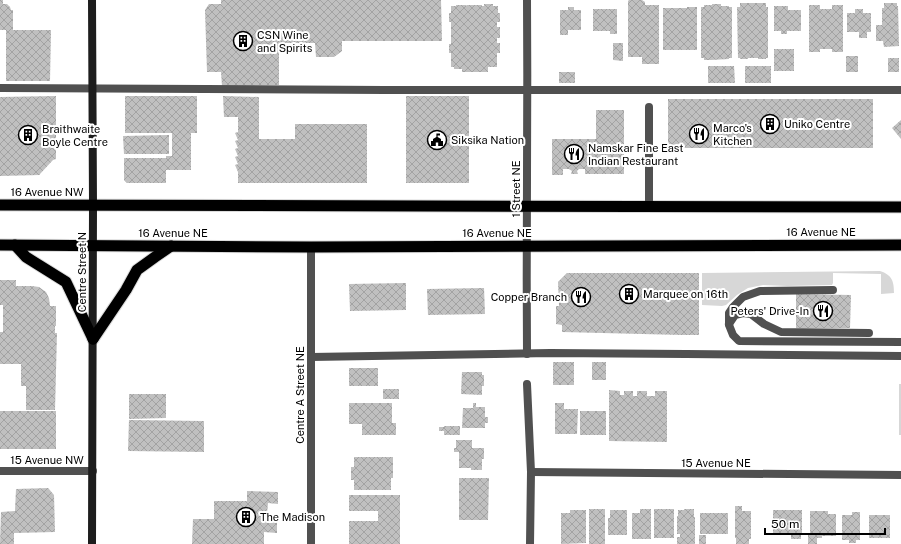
<svg xmlns="http://www.w3.org/2000/svg" width="901" height="544" font-family="'Public Sans',sans-serif">
	<style>
		.green { fill: #d7d7d7 }
		.building { fill: url(#building-cross-hatch) }
		.lines { fill: none; stroke-linecap: round; stroke-linejoin: round }
		.trunk-casing { stroke: #dbdbdb; stroke-width: 13 }
		.service { stroke: #505050; stroke-width: 8 }
		.minor { stroke: #505050; stroke-width: 8 }
		.secondary { stroke: #1d1d1d; stroke-width: 8 }
		.trunk { stroke: #000; stroke-width: 11 }
		.labels { text-anchor: middle; stroke-width: 4; stroke-linejoin: round; paint-order: stroke }
		.poi-label { font-size: 11px; fill: #000; stroke: #fff; text-anchor: start }
		.street-label { font-size: 11px; fill: #000; stroke: #fff }
	</style>
	<defs>
		<pattern id="building-cross-hatch" width="8" height="8" patternUnits="userSpaceOnUse"><rect width="8" height="8" fill="#c0c0c0"/><path d="M0 0l8 8M0 8l8-8" fill="none" stroke="#a3a3a3"/></pattern>
	</defs>
	<rect width="100%" height="100%" fill="#fff"/>
	<!-- green -->
	<g class="green">
		<path d="M880,271C892,275 894,281 894,293L881,294V274L833,273V283L832,285L787,286L763,285L748,288L737,295L726,305L722,306L702,305V273Z"/>
		<rect x="899" y="384" width="2" height="51"/>
	</g>
	<!-- building -->
	<g class="building">
		<polygon points="0,0 3,0 3,4 7,4 10,7 11,10 13,10 13,30 51,30 50,81 6,81 6,30 0,30"/>
		<polygon points="221,0 441,0 442,41 342,41 342,51 334,57 316,57 315,43 279,43 279,85 222,86 221,72 207,72 205,10 209,4 221,4"/>
		<polygon points="629,0 642,0 645,2 645,5 659,5 659,64 642,64 642,57 628,57 628,1"/>
		<polygon points="740,3 766,3 766,7 768,7 768,58 766,58 766,59 758,59 758,58 748,58 748,59 740,59 740,58 738,58 737,7 740,7"/>
		<polygon points="884,3 897,3 897,6 898,6 899,46 884,47 883,41 876,41 876,25 882,25 882,8 884,8"/>
		<polygon points="484,4 493,4 493,6 498,6 498,13 500,13 500,22 497,22 497,27 500,27 500,38 497,38 497,43 500,43 500,53 497,53 497,67 488,67 488,72 462,72 462,69 454,69 454,67 451,67 451,53 449,53 449,44 451,44 451,22 449,22 449,13 451,13 451,6 456,6 456,5 466,5 466,6 467,5 482,5 482,6 484,6"/>
		<polygon points="712,4 721,4 721,6 729,6 729,7 732,7 732,58 729,58 729,59 711,60 704,60 704,58 701,58 701,7 704,7 704,5 712,5"/>
		<polygon points="809,5 820,5 820,9 832,9 832,5 843,5 843,52 832,52 832,49 820,49 820,52 809,52"/>
		<polygon points="774,6 788,6 788,10 801,10 801,31 787,31 787,34 781,34 781,31 774,31"/>
		<polygon points="568,7 574,7 574,10 581,10 581,30 568,30 568,35 560,35 560,10 568,10"/>
		<polygon points="687,7 697,7 697,50 663,50 663,8 687,8"/>
		<polygon points="593,9 617,9 617,34 610,34 610,31 593,31"/>
		<polygon points="855,9 863,9 863,13 871,13 871,32 867,32 867,38 859,38 859,32 847,32 847,13 855,13"/>
		<polygon points="613,43 623,43 623,61 613,60"/>
		<rect x="774" y="49" width="20" height="22"/>
		<rect x="846" y="56" width="12" height="16"/>
		<rect x="888" y="58" width="11" height="14"/>
		<polygon points="708,66 734,66 735,83 708,83"/>
		<rect x="745" y="66" width="26" height="17"/>
		<rect x="559" y="72" width="16" height="11"/>
		<polygon points="56,96 56,159 53,160 40,174 40,175 0,176 0,97"/>
		<polygon points="125,96 197,96 197,133 191,133 191,170 166,170 166,183 127,183 124,180 124,158 166,158 166,156 172,156 172,133 125,133"/>
		<polygon points="223,96 259,97 259,139 295,139 295,124 367,124 367,183 238,183 238,172 235,165 238,164 235,157 238,156 235,149 238,148 235,141 238,140 235,133 238,132 238,117 224,117"/>
		<rect x="406" y="96" width="63" height="87"/>
		<rect x="668" y="99" width="205" height="49"/>
		<polygon points="596,110 624,110 624,174 585,174 585,169 579,169 577,171 578,174 571,174 572,171 569,169 563,169 563,175 552,175 552,139 596,139"/>
		<polygon points="901,120 901,139 892,128"/>
		<polygon points="169,135 169,154 124,154 123,136"/>
		<polygon points="567,273 699,273 699,335 682,335 562,332 562,325 556,324 556,306 559,306 558,282"/>
		<polygon points="0,280 16,280 16,286 32,286 39,287 46,292 49,298 50,306 56,306 56,326 55,326 55,333 57,333 55,410 26,410 26,386 21,386 21,364 0,364 0,332 3,332 3,305 0,305"/>
		<polygon points="406,283 406,310 350,311 349,284"/>
		<polygon points="484,288 485,314 428,315 427,289"/>
		<polygon points="796,294 851,295 850,328 796,328"/>
		<rect x="553" y="362" width="21" height="23"/>
		<rect x="592" y="362" width="14" height="18"/>
		<rect x="349" y="368" width="29" height="18"/>
		<polygon points="462,372 482,372 482,375 484,375 484,386 482,386 482,395 461,394"/>
		<rect x="383" y="389" width="16" height="10"/>
		<polygon points="609,390 620,391 620,395 624,395 624,391 633,391 633,396 637,396 637,391 647,391 647,396 655,396 655,391 667,391 667,442 609,441"/>
		<polygon points="129,394 166,394 166,418 129,419"/>
		<polygon points="349,403 392,403 392,423 396,423 396,435 362,435 362,424 349,424"/>
		<polygon points="473,403 476,403 476,407 485,407 485,417 488,417 488,423 485,423 485,428 462,428 463,408 473,408"/>
		<polygon points="555,403 564,403 564,409 578,409 577,434 555,434"/>
		<rect x="0" y="411" width="56" height="38"/>
		<rect x="580" y="411" width="26" height="24"/>
		<polygon points="129,420 204,421 204,452 128,451"/>
		<polygon points="444,426 460,426 460,435 444,435 444,431 439,431 439,427 444,427"/>
		<polygon points="456,440 472,440 472,448 484,448 484,459 482,459 482,470 471,470 471,468 459,468 459,452 454,452 454,448 456,448"/>
		<polygon points="354,457 393,457 393,478 391,478 391,490 354,490 354,480 351,480 351,467 354,467"/>
		<polygon points="459,478 489,478 488,520 459,520"/>
		<polygon points="48,488 54,495 55,532 14,533 14,544 0,544 1,512 15,511 16,489"/>
		<polygon points="247,491 278,492 278,504 268,503 267,514 277,515 277,533 264,532 264,544 192,544 193,519 214,519 214,501 247,501"/>
		<polygon points="349,495 400,495 400,544 349,544 349,521 378,521 378,511 349,511"/>
		<polygon points="735,506 742,506 742,511 751,511 751,539 749,539 749,544 736,544 736,538 735,538"/>
		<rect x="589" y="509" width="16" height="35"/>
		<polygon points="640,509 651,509 651,539 632,539 632,513 640,513"/>
		<rect x="654" y="509" width="20" height="29"/>
		<polygon points="684,509 694,509 694,517 695,517 695,544 677,544 677,537 680,537 680,534 677,534 677,516 678,516 678,510 684,510"/>
		<polygon points="570,510 586,510 586,543 561,544 561,513 570,513"/>
		<polygon points="610,510 627,510 627,535 608,535 608,518 610,518"/>
		<polygon points="773,510 802,510 802,534 801,534 801,539 791,539 791,535 773,535"/>
		<polygon points="810,511 828,511 828,514 836,514 836,536 822,536 822,538 817,538 817,544 808,544 808,534 810,534"/>
		<polygon points="852,512 860,512 860,540 856,540 856,543 849,543 849,540 842,540 842,515 852,515"/>
		<rect x="700" y="513" width="28" height="21"/>
		<rect x="869" y="515" width="21" height="23"/>
		<rect x="699" y="535" width="7" height="9"/>
	</g>
	<g class="lines">
		<!-- trunk casing -->
		<g class="trunk-casing">
			<g id="trunk">
				<polyline points="0,205 901,207"/>
				<polyline points="0,245 311,247 901,245"/>
				<polyline points="15,245 26,257 66,282 93,339"/>
				<polyline points="93,339 126,290 137,270 155,257 171,246"/>
			</g>
		</g>
		<!-- service -->
		<g class="service">
			<polyline points="0,88 385,90 901,90"/>
			<polyline points="649,107 649,206"/>
			<polyline points="833,290 760,291 743,297 733,307 729,313 729,325 733,335 739,341 901,342"/>
			<polyline points="729,324 735,315 743,313 751,314 764,324 781,332 869,333"/>
			<polyline points="311,357 550,353 686,354 901,356"/>
		</g>
		<!-- minor -->
		<g class="minor">
			<path d="M527,0C528,118 526,236 527,354"/>
			<polyline points="527,384 531,472 530,544"/>
			<polyline points="0,471 93,471"/>
			<polyline points="531,472 901,475"/>
			<polyline points="311,544 311,247"/>
		</g>
		<!-- secondary -->
		<polyline class="secondary" points="92,544 93,205 92,0"/>
		<!-- trunk -->
		<use href="#trunk" class="trunk"/>
	</g>
	<!-- icons -->
	<defs>
		<g id="building-ring" transform="scale(1)"><circle r="9.5" fill="#fff" stroke="#000" stroke-width="1.5"/><path d="M-4-6H4V6H1V3H-1V6H-4ZM-2.5-4.3h1.7v1.8h-1.7ZM.8-4.3h1.7v1.8H.8ZM-2.5-1h1.7V.8h-1.7ZM.8-1h1.7V.8H.8Z" fill="#000"/></g>
		<g id="restaurant-ring" transform="scale(1)"><circle r="9.5" fill="#fff" stroke="#000" stroke-width="1.5"/><path d="M-5-6h1v4h1v-4h1v4h1v-4h1v5L-1.5 .5V6h-2V.5L-5-1ZM5-6V6H3V1.5H1.5Q1.5-4 5-6Z" fill="#000"/></g>
		<g id="civic-ring" transform="scale(1)"><circle r="9.5" fill="#fff" stroke="#000" stroke-width="1.5"/><path d="M-.6-6.5H3V-4.5H.6V-3L4-1V1h2V6H-6V1h2V-1L-.6-3ZM-1.2 2.5V6h2.4V2.5Z" fill="#000"/></g>
	</defs>
	<g fill-rule="evenodd">
		<use href="#building-ring" x="243" y="41"/>
		<use href="#building-ring" x="770" y="124"/>
		<use href="#restaurant-ring" x="699" y="134"/>
		<use href="#building-ring" x="28" y="135"/>
		<use href="#civic-ring" x="437" y="140"/>
		<use href="#restaurant-ring" x="574" y="154"/>
		<use href="#building-ring" x="629" y="294"/>
		<use href="#restaurant-ring" x="581" y="297"/>
		<use href="#restaurant-ring" x="823" y="311"/>
		<use href="#building-ring" x="246" y="517"/>
	</g>
	<g class="labels">
		<!-- poi labels -->
		<g class="poi-label">
			<text x="257" y="39">CSN Wine<tspan x="257" dy="13">and Spirits</tspan></text>
			<text x="784" y="128">Uniko Centre</text>
			<text x="713" y="132">Marco's<tspan x="713" dy="13">Kitchen</tspan></text>
			<text x="42" y="133">Braithwaite<tspan x="42" dy="13">Boyle Centre</tspan></text>
			<text x="451" y="144">Siksika Nation</text>
			<text x="588" y="152">Namskar Fine East<tspan x="588" dy="13">Indian Restaurant</tspan></text>
			<text x="643" y="298">Marquee on 16th</text>
			<text x="567" y="301" text-anchor="end">Copper Branch</text>
			<text x="809" y="315" text-anchor="end">Peters' Drive-In</text>
			<text x="260" y="521">The Madison</text>
		</g>
		<!-- street labels -->
		<g class="street-label">
			<text transform="translate(516 189) rotate(-90)" y="4">1 Street NE</text>
			<text x="47" y="196">16 Avenue NW</text>
			<text x="821" y="236">16 Avenue NE</text>
			<text x="173" y="237">16 Avenue NE</text>
			<text x="497" y="237">16 Avenue NE</text>
			<text transform="translate(82 272) rotate(-90)" y="4">Centre Street N</text>
			<text transform="translate(300 395) rotate(-90)" y="4">Centre A Street NE</text>
			<text x="47" y="464">15 Avenue NW</text>
			<text x="716" y="467">15 Avenue NE</text>
		</g>
	</g>
	<!-- scale -->
	<path d="M765 528v6h120v-6" fill="none" stroke="#000000" stroke-width="2"/>
	<text x="771" y="528" font-size="12" fill="#000000" stroke="#ffffff" stroke-width="3" paint-order="stroke">50 m</text>
</svg>
